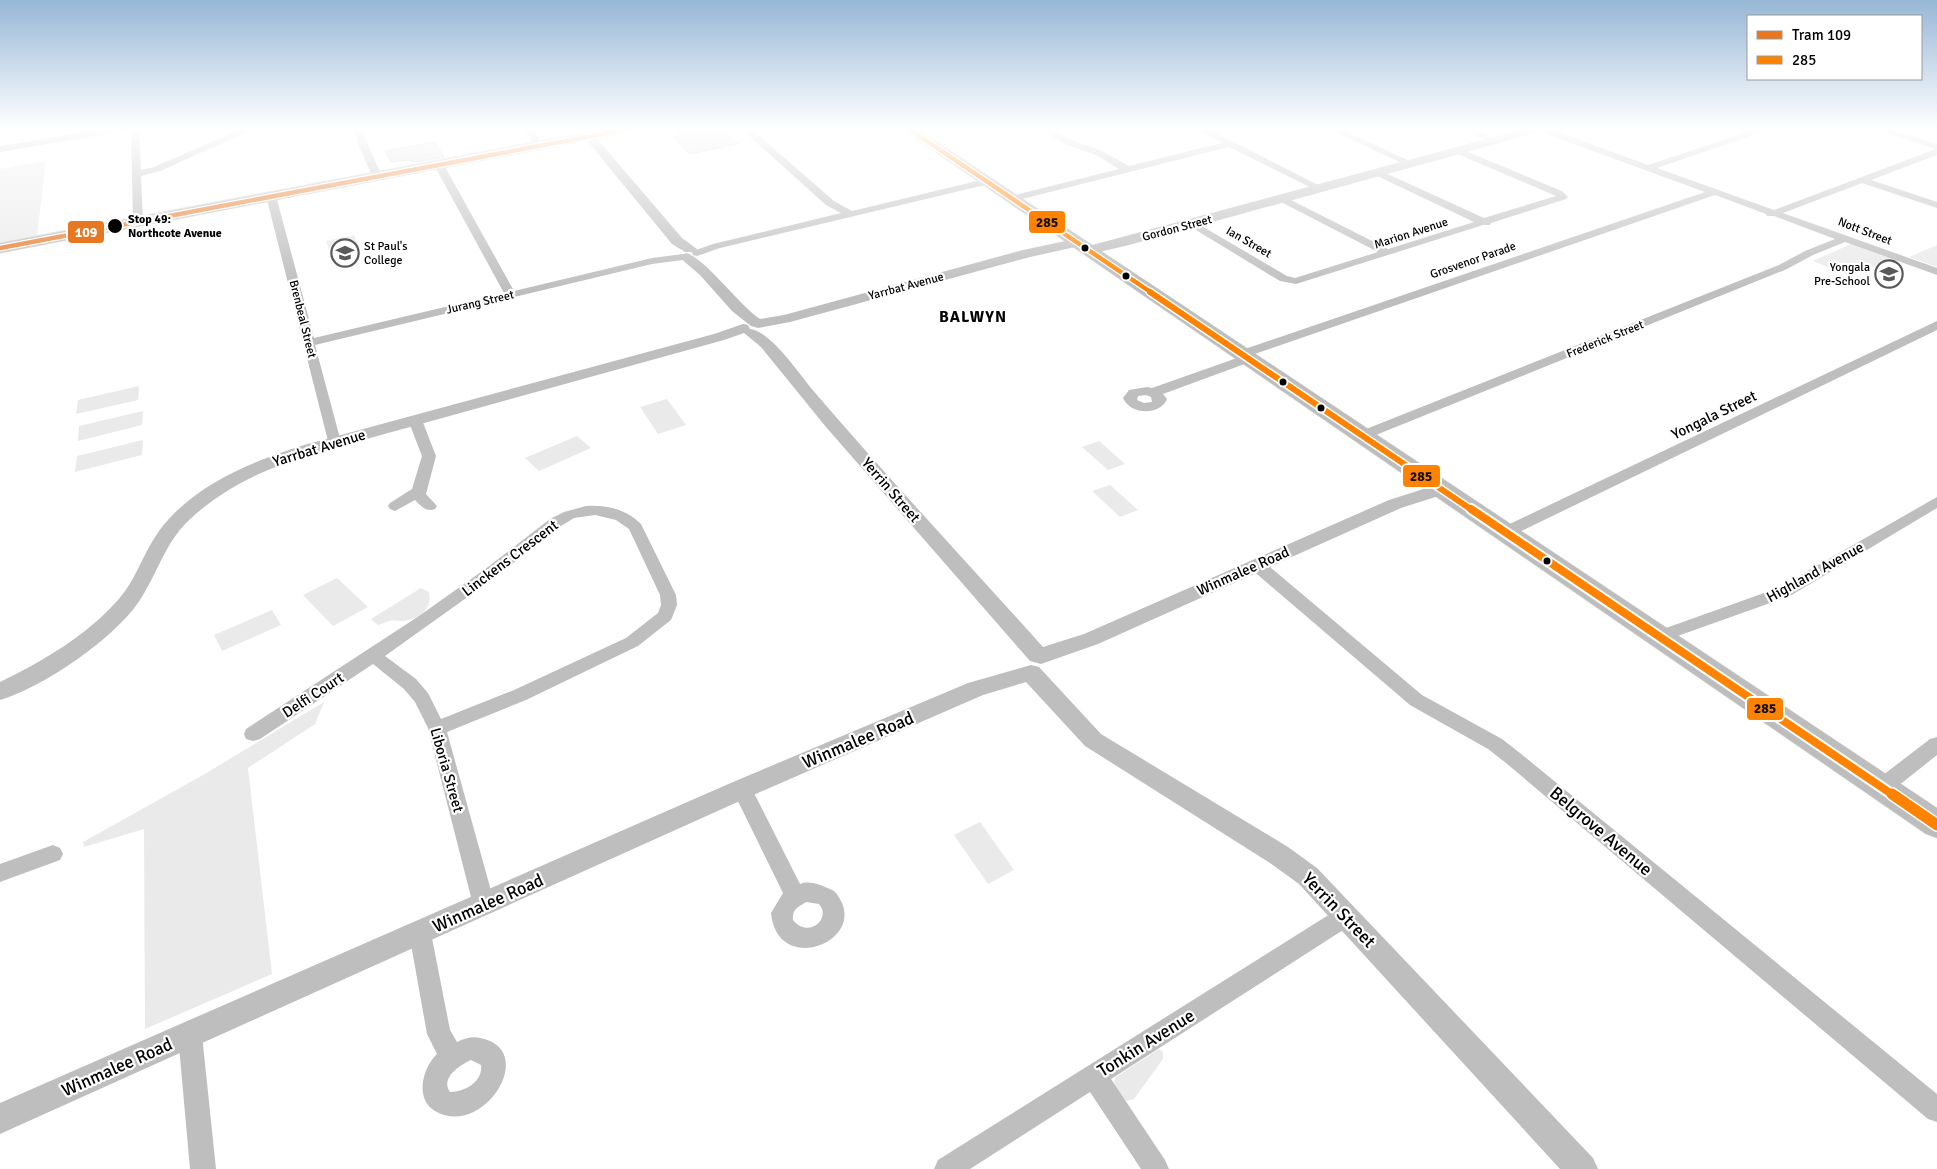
<svg xmlns="http://www.w3.org/2000/svg" width="1937" height="1169" font-family="Signika,sans-serif">
	<style>
		.green { fill: #eaeaea }
		.building { fill: #ddd; stroke: #c5c5c5 }
		.lines { fill: none; stroke-linecap: round; stroke-linejoin: round }
		.primary-casing { stroke: #dbdbdb; stroke-width: 1 }
		.minor { fill: #bebebe; fill-rule: evenodd }
		.tertiary { fill: #bebebe; fill-rule: evenodd }
		.primary { fill: #bdbdbd; fill-rule: evenodd }
		.bus-1-far3-casing { stroke: #fff; stroke-width: 7 }
		.bus-1-far2-casing { stroke: #fff; stroke-width: 9 }
		.bus-1-far1-casing { stroke: #fff; stroke-width: 12 }
		.bus-1-casing { stroke: #fff; stroke-width: 14 }
		.bus-1-far3 { stroke: #ff8200; stroke-width: 4.5 }
		.bus-1-far2 { stroke: #ff8200; stroke-width: 6 }
		.bus-1-far1 { stroke: #ff8200; stroke-width: 8 }
		.bus-1 { stroke: #ff8200; stroke-width: 11 }
		.tram-1-casing { stroke: #fff; stroke-width: 7 }
		.tram-1 { stroke: #e87722; stroke-width: 4.5 }
		.stop-dot { fill: #000; stroke: #fff; stroke-width: 2 }
		.labels { text-anchor: middle; stroke-width: 4.5; stroke-linejoin: round; paint-order: stroke }
		.far-stop-label { font-size: 12px; font-weight: bold; fill: #000; stroke: #fff; text-anchor: start }
		.far-street-label { font-size: 12px; fill: #000; stroke: #fff }
		.far-poi-label { font-size: 12px; fill: #000; stroke: #fff; text-anchor: start }
		.street-label { font-size: 15px; fill: #000; stroke: #fff }
		.far-district-label { font-size: 16px; font-weight: bold; letter-spacing: 1px; fill: #000; stroke: #fff }
		.near-street-label { font-size: 18px; fill: #000; stroke: #fff }
		.line-badge { stroke: #fff; stroke-width: 2 }
		.badge-label { font-size: 14px; text-anchor: middle; font-weight: bold; fill: #fff }
		.pale-badge-label { font-size: 14px; text-anchor: middle; font-weight: bold; fill: #111 }
	</style>
	<rect width="100%" height="100%" fill="#fff"/>
	<!-- green -->
	<g class="green">
		<polygon points="46,161 37,235 0,242 0,169"/>
		<polygon points="354,235 358,245 329,249 326,241"/>
		<polygon points="1851,244 1891,259 1851,276 1813,261"/>
		<polygon points="1937,245 1937,267 1909,257"/>
		<polygon points="139,386 138,400 76,414 78,400"/>
		<polygon points="667,399 686,425 658,434 640,407"/>
		<polygon points="143,411 142,425 78,441 79,426"/>
		<polygon points="577,436 591,448 539,471 525,458"/>
		<polygon points="143,440 142,455 75,472 77,456"/>
		<polygon points="1099,441 1125,464 1108,470 1082,447"/>
		<polygon points="1110,485 1138,510 1120,517 1092,491"/>
		<polygon points="337,578 368,607 333,626 303,595"/>
		<path d="M421,588L429,592C433,609 418,621 401,621C397,621 393,620 389,621C385,622 382,624 378,625L371,619Z"/>
		<polygon points="272,610 281,625 222,651 214,635"/>
		<polygon points="324,702 315,724 248,768 272,974 145,1029 144,829 84,847 83,842 203,775"/>
		<polygon points="980,822 1014,870 988,884 954,835"/>
		<path d="M1159,1049L1163,1052V1059L1134,1099L1127,1101C1120,1097 1116,1088 1114,1081L1116,1077Z"/>
	</g>
	<!-- building -->
	<g class="building">
		<polygon points="674,127 719,127 738,144 690,154 673,137 682,135"/>
		<polygon points="435,142 444,157 418,162 408,160 391,162 385,151"/>
	</g>
	<g class="lines">
		<!-- primary casing -->
		<g class="primary-casing">
			<g id="primary">
				<polygon points="613,127 643,127 637,131 0,253 0,243"/>
				<polygon points="899,127 915,127 1937,808 1937,838 1926,834"/>
			</g>
		</g>
		<!-- minor -->
		<g class="minor">
			<polygon points="116,127 139,127 141,170 154,167 246,127 258,127 160,171 141,176 143,222 138,225 133,222 131,130 0,152 0,146"/>
			<polygon points="351,127 360,127 382,176 380,178 377,179 372,176"/>
			<polygon points="522,127 531,127 545,146 543,148 537,148"/>
			<polygon points="739,127 749,127 834,201 852,211 985,179 990,182 985,185 720,248 697,256 693,255 692,253 693,251 713,244 841,213 826,205"/>
			<polygon points="1038,127 1049,127 1071,140 1102,151 1129,166 1222,143 1192,127 1204,127 1324,188 1319,191 1316,190 1229,147 1010,202 1007,201 1007,197 1119,169 1096,155 1065,144"/>
			<polygon points="1324,127 1336,127 1414,163 1412,165 1406,165"/>
			<polygon points="1458,127 1471,127 1497,140 1496,142 1490,142"/>
			<path d="M1538,127H1545L1648,165L1762,127H1776L1657,168L1774,210L1936,149L1868,127H1882L1937,144V155L1871,180L1937,202V208L1862,183L1783,213L1937,268V275L1845,242L1813,255L1787,269L1366,439L1361,440L1354,436L1356,433L1779,265L1805,251L1835,239L1774,216H1767L1766,214L1715,195L1249,356L1252,359L1250,362L1163,394L1167,399C1160,416 1130,415 1123,398L1129,390L1147,387L1152,388L1237,358L1234,355L1236,352L1705,192L1538,131ZM1146,395L1151,397L1152,402L1144,403L1137,400L1138,396Z"/>
			<polygon points="1456,147 1562,191 1568,197 1566,199 1491,223 1490,225 1483,225 1296,284 1280,281 1186,224 1191,221 1195,222 1287,276 1295,278 1378,252 1279,201 1279,197 1285,197 1388,249 1474,222 1373,174 1373,170 1379,170 1484,218 1556,196 1453,152 1451,150"/>
			<polygon points="439,162 444,165 514,291 652,258 683,254 688,257 683,260 652,264 315,345 341,442 339,445 329,445 266,196 271,193 276,196 314,338 504,293 434,165"/>
			<polygon points="1937,321 1937,330 1509,537 1499,537 1496,533 1499,529"/>
			<path d="M415,416L422,420L436,456L426,494L437,506L435,509C426,512 422,507 415,500L395,511L390,509L388,506L390,503L412,489L422,456L408,420Z"/>
			<polygon points="1937,497 1937,508 1790,596 1658,643 1652,641 1649,637 1652,633 1778,588"/>
			<path d="M586,506C607,505 626,509 641,524L676,595L677,605L671,620L638,646L526,700L447,732L495,905L492,912L484,915L476,912L473,905L428,728L415,702L404,689L373,664L260,739L253,741L246,739L244,734L246,729L419,616L488,567L550,519L564,512ZM595,515L616,520L629,529L660,595L661,605L658,613L626,638L514,690L441,719L428,693L416,679L385,656L490,581L561,526L574,518Z"/>
			<polygon points="1257,560 1263,561 1422,695 1502,739 1520,753 1937,1094 1937,1122 1928,1119 1506,763 1488,749 1410,705 1251,569 1249,565 1251,561"/>
			<polygon points="1937,737 1937,755 1888,794 1881,796 1874,794 1871,788 1874,782 1930,739"/>
			<path d="M742,781L749,783L800,884C810,880 820,885 830,889C836,891 839,897 842,903C860,945 777,974 771,913L783,893L732,789L735,783ZM806,902L819,904C832,919 808,939 793,920C792,909 798,907 806,902Z"/>
			<polygon points="53,845 60,848 63,854 60,860 0,882 0,864"/>
			<polygon points="1346,906 1354,909 1357,916 1354,923 1111,1079 1165,1160 1169,1169 1141,1169 1090,1092 970,1169 934,1169 938,1160 1338,909"/>
			<path d="M420,923L428,926L431,933L450,1030L457,1042C470,1036 476,1036 490,1041C533,1060 480,1138 435,1111C414,1099 423,1067 437,1054L427,1034L409,933L412,926ZM471,1060L481,1065C483,1082 465,1092 450,1092C440,1078 460,1065 471,1060Z"/>
			<polygon points="190,1023 198,1027 202,1035 216,1169 190,1169 178,1035 182,1027"/>
		</g>
		<!-- tertiary -->
		<g class="tertiary">
			<polygon points="1531,127 1544,129 1543,131 1129,245 1086,255 1079,251 1081,248"/>
			<polygon points="589,133 593,134 682,238 697,249 695,252 685,252 672,244 585,138 584,136"/>
			<path d="M1075,239L1080,240L1082,243L1080,246L1030,257L790,322L758,328L751,326L732,311L700,275L679,257L686,253C705,258 739,305 760,319L784,315L1023,250Z"/>
			<path d="M743,324L748,325L750,329C770,331 798,372 811,388C886,476 966,561 1043,647L1084,634L1389,500L1439,484L1445,486L1448,490L1445,494L1401,508L1098,644L1041,664L1030,661L826,427L761,347L744,333L724,340L316,453C269,467 223,487 187,522C165,544 157,574 140,600C115,638 44,687 0,700V682C43,661 86,636 118,600C136,580 143,553 159,531C193,485 251,462 304,445L714,334Z"/>
			<polygon points="1031,665 1039,667 1101,734 1288,847 1317,868 1593,1158 1598,1169 1560,1169 1299,884 1270,863 1085,746 1026,682 983,695 751,796 0,1134 0,1103 733,782 968,683"/>
		</g>
		<!-- primary -->
		<use href="#primary" class="primary"/>
		<!-- bus-1-far3 casing -->
		<g class="bus-1-far3-casing">
			<polyline id="bus-1-far3" points="906,127 1152,293"/>
		</g>
		<!-- bus-1-far2 casing -->
		<g class="bus-1-far2-casing">
			<polyline id="bus-1-far2" points="1150,292 1472,510"/>
		</g>
		<!-- bus-1-far1 casing -->
		<g class="bus-1-far1-casing">
			<polyline id="bus-1-far1" points="1471,509 1893,795"/>
		</g>
		<!-- bus-1 casing -->
		<g class="bus-1-casing">
			<polyline id="bus-1" points="1892,794 1937,825"/>
		</g>
		<!-- bus-1-far3 -->
		<use href="#bus-1-far3" class="bus-1-far3"/>
		<!-- bus-1-far2 -->
		<use href="#bus-1-far2" class="bus-1-far2"/>
		<!-- bus-1-far1 -->
		<use href="#bus-1-far1" class="bus-1-far1"/>
		<!-- bus-1 -->
		<use href="#bus-1" class="bus-1"/>
		<!-- tram-1 casing -->
		<g class="tram-1-casing">
			<polyline id="tram-1" points="0,248 639,127"/>
		</g>
		<!-- tram-1 -->
		<use href="#tram-1" class="tram-1"/>
	</g>
	<!-- sky -->
	<linearGradient id="sky" x2="0" y2="1"><stop stop-color="#96b7d6"/><stop offset="0.44" stop-color="#fff"/><stop offset="1" stop-color="#fff" stop-opacity="0"/></linearGradient>
	<rect width="1937" height="291" fill="url(#sky)"/>
	<!-- icons -->
	<defs>
		<g id="school-ring" transform="scale(1.4375)"><circle r="9.5" fill="#fff" stroke="#595959" stroke-width="1.5"/><path d="M0-5L7-2L0 1L-7-2ZM-4 1L0 2.5L4 1V4Q0 6-4 4Z" fill="#595959"/></g>
	</defs>
	<g fill-rule="evenodd">
		<use href="#school-ring" x="345" y="253"/>
		<use href="#school-ring" x="1889" y="274"/>
	</g>
	<!-- markers -->
	<g class="stop-dot">
		<circle cx="115" cy="226" r="8"/>
		<circle cx="1085" cy="248" r="4.5"/>
		<circle cx="1126" cy="276" r="4.5"/>
		<circle cx="1283" cy="382" r="4.5"/>
		<circle cx="1321" cy="408" r="4.5"/>
		<circle cx="1547" cy="561" r="4.5"/>
	</g>
	<g class="labels">
		<!-- far-stop labels -->
		<g class="far-stop-label">
			<text x="128" y="223">Stop 49:<tspan x="128" dy="14">Northcote Avenue</tspan></text>
		</g>
		<!-- far-street labels -->
		<g class="far-street-label">
			<text transform="translate(1177 228) rotate(-15)" y="4">Gordon Street</text>
			<text transform="translate(1865 231) rotate(21)" y="4">Nott Street</text>
			<text transform="translate(1411 233) rotate(-18)" y="4">Marion Avenue</text>
			<text transform="translate(1249 242) rotate(30)" y="4">Ian Street</text>
			<text transform="translate(1473 260) rotate(-19)" y="4">Grosvenor Parade</text>
			<text transform="translate(906 286) rotate(-15)" y="4">Yarrbat Avenue</text>
			<text transform="translate(480 302) rotate(-13)" y="4">Jurang Street</text>
			<text transform="translate(303 319) rotate(76)" y="4">Brenbeal Street</text>
			<text transform="translate(1605 339) rotate(-22)" y="4">Frederick Street</text>
		</g>
		<!-- far-poi labels -->
		<g class="far-poi-label">
			<text x="364" y="250">St Paul's<tspan x="364" dy="14">College</tspan></text>
			<text x="1870" y="271" text-anchor="end">Yongala<tspan x="1870" dy="14">Pre-School</tspan></text>
		</g>
		<!-- street labels -->
		<g class="street-label">
			<text transform="translate(1714 415) rotate(-26)" y="5">Yongala Street</text>
			<text transform="translate(319 448) rotate(-17)" y="5">Yarrbat Avenue</text>
			<text transform="translate(891 490) rotate(49)" y="5">Yerrin Street</text>
			<text transform="translate(510 558) rotate(-37)" y="5">Linckens Crescent</text>
			<text transform="translate(1243 571) rotate(-24)" y="5">Winmalee Road</text>
			<text transform="translate(1815 572) rotate(-29)" y="5">Highland Avenue</text>
			<text transform="translate(313 695) rotate(-33)" y="5">Delfi Court</text>
			<text transform="translate(447 770) rotate(74)" y="5">Liboria Street</text>
		</g>
		<!-- far-district labels -->
		<g class="far-district-label">
			<text x="973" y="322">BALWYN</text>
		</g>
		<!-- near-street labels -->
		<g class="near-street-label">
			<text transform="translate(858 740) rotate(-23)" y="6">Winmalee Road</text>
			<text transform="translate(1601 831) rotate(40)" y="6">Belgrove Avenue</text>
			<text transform="translate(488 903) rotate(-24)" y="6">Winmalee Road</text>
			<text transform="translate(1339 910) rotate(46)" y="6">Yerrin Street</text>
			<text transform="translate(1146 1043) rotate(-32)" y="6">Tonkin Avenue</text>
			<text transform="translate(117 1067) rotate(-24)" y="6">Winmalee Road</text>
		</g>
	</g>
	<g class="line-badge">
		<rect x="1028" y="210" width="38" height="24" rx="5" fill="#ff8200"/>
		<rect x="67" y="220" width="38" height="24" rx="5" fill="#e87722"/>
		<rect x="1402" y="464" width="39" height="24" rx="5" fill="#ff8200"/>
		<rect x="1746" y="697" width="38" height="24" rx="5" fill="#ff8200"/>
	</g>
	<g class="badge-label">
		<text x="86" y="237">109</text>
	</g>
	<g class="pale-badge-label">
		<text x="1047" y="227">285</text>
		<text x="1421" y="481">285</text>
		<text x="1765" y="713">285</text>
	</g>
	<!-- legend -->
	<rect x="1747" y="15" width="175" height="65" fill="#ffffff" stroke="#999999"/>
	<rect x="1757" y="31" width="25" height="8" fill="#e87722" stroke="#999999"/>
	<text x="1792" y="40" font-size="15" fill="#000000">Tram 109</text>
	<rect x="1757" y="56" width="25" height="8" fill="#ff8200" stroke="#999999"/>
	<text x="1792" y="65" font-size="15" fill="#000000">285</text>
</svg>
